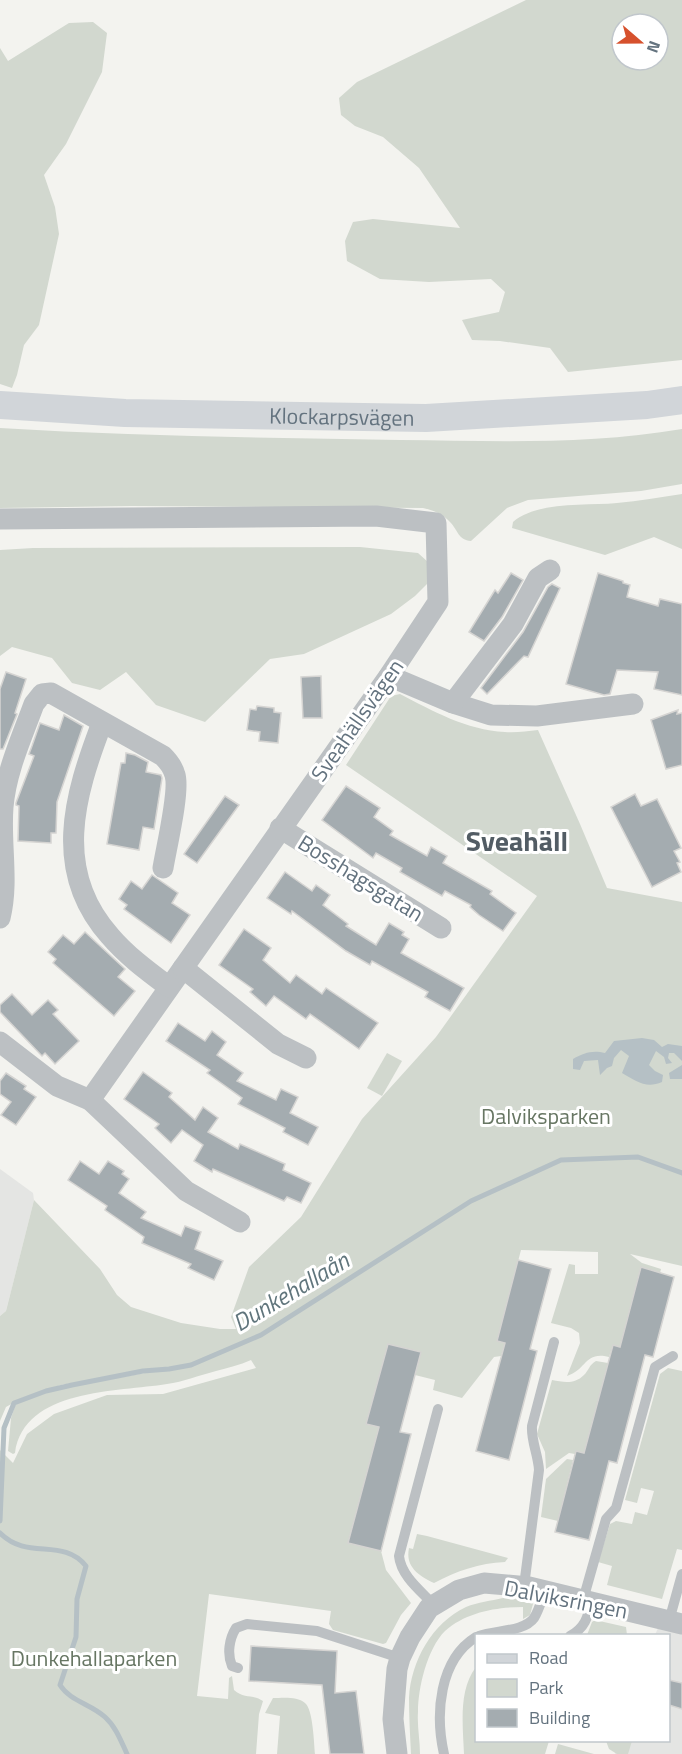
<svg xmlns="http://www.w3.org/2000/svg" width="682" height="1754" font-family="'Titillium Web',sans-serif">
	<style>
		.built { fill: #e4e5e3 }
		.green { fill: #d2d8cf; fill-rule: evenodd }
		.water { fill: #b5c0c5 }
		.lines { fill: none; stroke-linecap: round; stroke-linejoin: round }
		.stream { stroke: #b5c0c5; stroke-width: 5 }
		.building { fill: #a4acb0; stroke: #d5d4d2; stroke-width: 1.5 }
		.lane { stroke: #bcc0c3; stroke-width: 10 }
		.street { stroke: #bcc0c3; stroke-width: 21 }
		.secondary { stroke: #d1d5d9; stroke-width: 28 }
		.labels { text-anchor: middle; stroke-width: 6; stroke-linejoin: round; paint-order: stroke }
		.street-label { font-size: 22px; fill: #64737f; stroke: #fff }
		.park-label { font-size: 22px; fill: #677663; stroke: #fff }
		.water-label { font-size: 24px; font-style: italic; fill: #60757c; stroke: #fff }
		.district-label { font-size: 28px; font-weight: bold; fill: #525c64; stroke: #fff }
	</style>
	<rect width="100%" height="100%" fill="#f3f3ef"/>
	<!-- built -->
	<g class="built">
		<polygon points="0,1169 33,1193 34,1200 6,1311 0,1316"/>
		<polygon points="658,1628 682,1634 682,1754 615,1754 619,1741 668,1740 668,1636 655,1635"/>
	</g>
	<!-- green -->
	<g class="green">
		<path d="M526,0H682V360L568,372L550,348L500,341L472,340L462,320L499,312L505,292L491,279L429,282L380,279L347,261L345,241L353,222L373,219L460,228L419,168L383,137L355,126L341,115L339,98L357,82ZM622,24H658V60H622Z"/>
		<polygon points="93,22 107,33 102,72 66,144 44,175 55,207 59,234 39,325 24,345 17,375 12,388 0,384 0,48 8,61 69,23"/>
		<path d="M0,428C133,436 267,438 400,440C495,441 589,445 682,429V484L641,491L528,500L507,508L471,541C458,540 458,530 450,522C443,514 433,510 423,508L131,506L0,508Z"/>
		<path d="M682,494V549L654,537L605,555L512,528L513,522C537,501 586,506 617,503C639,501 660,497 682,494Z"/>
		<polygon points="360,547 418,553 428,562 432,579 415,596 391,614 304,654 270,659 205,722 156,705 126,672 100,690 72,683 52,658 12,647 0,656 0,550 33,548"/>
		<path d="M400,694C433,711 466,730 505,732C516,733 527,731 538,730L580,824L607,888L682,902V1266L630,1254L642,1263L661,1269L660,1273L641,1268L620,1347L613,1345L609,1357C584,1351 587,1370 567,1376L580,1343L579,1333L571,1328L551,1323L569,1264L575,1265V1274H598V1252L521,1250L497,1341L505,1343L501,1356L494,1357L462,1398L433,1390L435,1380L415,1375L421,1352L367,1424L379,1427L348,1542L381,1551L386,1570L411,1603L401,1615L386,1643L383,1644L333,1630L329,1624L331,1611L209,1594L197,1696L228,1699L229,1678L232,1676L234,1690C244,1699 253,1694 263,1701L259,1714L256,1754H0V1450L13,1463L27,1434L54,1414L107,1395L163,1394L256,1368L251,1360C240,1365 227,1368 216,1371C200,1375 183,1382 167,1384C118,1392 24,1388 15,1453L13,1454L8,1451L11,1418L16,1403L50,1390L150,1372L146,1370L61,1385L22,1398L6,1407L0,1421V1316L6,1311L34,1200L100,1269L117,1295L131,1307L181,1323L220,1329H236L231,1317L249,1267L301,1217L362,1119L436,1037L537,896L346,765L391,696Z"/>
		<polygon points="387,1053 402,1061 382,1096 367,1088"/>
		<path d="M596,1361L608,1363L584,1453L576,1451L575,1454L569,1453L546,1469L545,1452L537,1434L552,1380C563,1382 574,1385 584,1375C589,1370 589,1365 596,1361Z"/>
		<polygon points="668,1368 682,1371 682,1550 677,1549 662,1599 607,1585 612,1566 598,1562 610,1524 616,1521 632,1524 635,1512 647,1515 654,1491 641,1488 637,1503 625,1500 660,1374"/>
		<polygon points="567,1459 573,1460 558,1521 541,1517 546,1479"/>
		<path d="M417,1534L427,1536L508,1558L505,1562C479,1563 457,1571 434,1583C419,1576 405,1567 409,1548L413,1549Z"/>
		<path d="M503,1598L529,1599L533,1604L530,1615L523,1619V1607C497,1607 466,1612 445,1631C427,1649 418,1688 418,1712C417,1726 420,1740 420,1754H411C410,1735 409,1716 409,1698C411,1661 432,1623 466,1607C478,1602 491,1601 503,1598Z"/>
		<polygon points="595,1620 626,1627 627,1635 587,1635 592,1622"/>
		<path d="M476,1667V1740L549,1741L545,1754H464C463,1727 458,1690 476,1667Z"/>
		<path d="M273,1698C283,1698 297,1696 305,1703C313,1709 314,1743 315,1754H277L280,1716L265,1713Z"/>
		<polygon points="606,1741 632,1741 628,1754 617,1754 609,1749"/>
		<polygon points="558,1744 594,1754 555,1754"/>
	</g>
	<!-- water -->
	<g class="water">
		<path d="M642,1038L654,1040L662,1047L668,1044L682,1046V1061L674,1053H669L668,1058L672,1063L666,1064L664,1057L656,1051L649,1065L655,1071L663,1075L662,1082C646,1089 636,1081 622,1073L629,1056L621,1050L614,1058L612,1066L607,1068L600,1075L598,1060L584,1061L580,1070L573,1069V1059C584,1053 592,1050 605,1053L614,1041Z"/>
		<polygon points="682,1065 682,1079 670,1079 669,1073"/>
	</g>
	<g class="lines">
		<!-- stream -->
		<g class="stream">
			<polyline points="0,1521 4,1428 14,1403 46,1391 72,1385 143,1371 169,1369 191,1365 261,1335 471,1201 561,1160 638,1157 682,1173"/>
			<path d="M0,1533C28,1561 62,1537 86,1566L77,1599L76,1637L60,1685C70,1701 91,1704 105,1717C116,1727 121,1741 127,1754"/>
		</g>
	</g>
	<!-- building -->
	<g class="building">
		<polygon points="511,573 523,580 502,617 484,641 469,632 495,590 498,593"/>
		<polygon points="598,573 623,581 623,583 630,585 627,597 658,606 660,599 682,604 682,695 654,689 658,672 617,670 610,694 604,695 566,684"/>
		<polygon points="552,584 560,588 528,657 524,656 487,694 481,688 523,632 548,587"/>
		<polygon points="6,672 26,679 15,713 17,714 3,749 0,749 0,689"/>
		<polygon points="321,676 322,718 303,718 301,677"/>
		<polygon points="257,706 274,708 274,712 281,713 278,743 259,741 260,732 247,730 250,709 256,710"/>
		<polygon points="678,710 677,714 682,713 682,765 666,769 651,720"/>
		<polygon points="64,715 83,726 57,802 56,833 51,833 51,843 18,841 19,806 16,805 16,803 34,756 29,754 32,746 40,723 59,730"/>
		<polygon points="126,753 135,755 148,762 146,772 161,775 162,778 154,829 143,827 139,850 107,844 121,763 125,763"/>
		<polygon points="346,786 380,808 374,817 393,831 390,835 427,856 431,847 447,856 443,863 492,891 490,894 516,913 503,931 479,915 470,907 471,905 445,891 442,896 400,872 402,868 376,853 373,858 322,820"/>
		<polygon points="635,794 641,806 657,799 681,848 674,851 680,862 677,863 681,872 652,887 611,807"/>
		<polygon points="225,796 239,805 197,863 184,854"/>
		<polygon points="285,872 312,891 316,885 330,895 323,905 348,924 346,926 376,945 389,923 404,932 402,935 409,939 401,953 464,988 450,1011 425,997 428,992 372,961 370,965 346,951 292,911 291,914 267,898"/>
		<polygon points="152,875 178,893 172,903 190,915 171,943 124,909 127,905 119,899 131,881 142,889"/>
		<polygon points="244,929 271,948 263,960 290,983 296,975 322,994 326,988 378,1023 359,1049 310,1014 306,1019 274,996 266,1006 250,992 253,989 219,965"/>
		<polygon points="85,932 125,969 118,977 135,991 114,1016 53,963 56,959 48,952 63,935 74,944"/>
		<polygon points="12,994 32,1015 48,1000 58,1010 53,1014 79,1041 55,1064 45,1053 42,1056 0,1012 0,1005"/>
		<polygon points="178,1023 205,1041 212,1031 226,1042 217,1055 243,1073 237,1081 276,1100 281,1089 298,1097 290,1113 318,1127 308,1145 283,1132 285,1128 238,1104 242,1098 207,1073 210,1070 166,1041"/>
		<polygon points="143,1072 172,1093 169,1097 195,1120 203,1107 218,1118 208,1132 238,1149 240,1144 285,1164 283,1170 311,1183 301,1203 287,1197 284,1201 213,1169 212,1172 194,1161 203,1145 182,1130 171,1143 155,1128 159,1124 124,1099"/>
		<polygon points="6,1073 26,1086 24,1089 36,1097 16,1125 1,1115 11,1102 0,1094 0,1081"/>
		<polygon points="80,1161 99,1174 108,1161 124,1171 122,1174 129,1179 119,1193 146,1212 141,1218 181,1236 185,1226 201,1232 195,1249 223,1261 214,1280 188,1268 191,1264 142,1243 144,1237 105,1210 107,1206 68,1180"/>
		<polygon points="518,1260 551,1269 530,1349 537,1351 509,1460 476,1451 505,1343 497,1341"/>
		<polygon points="641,1267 674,1277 653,1357 645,1355 617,1463 609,1461 589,1540 555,1532 576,1451 584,1453 613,1345 620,1347"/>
		<polygon points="388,1344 421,1352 400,1432 411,1434 381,1551 348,1543 379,1427 366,1424"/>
		<polygon points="251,1646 337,1651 335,1693 356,1691 364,1754 330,1754 322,1685 249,1681"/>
		<polygon points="669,1680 682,1683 682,1709 669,1705"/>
	</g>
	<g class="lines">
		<!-- lane -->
		<g class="lane">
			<path d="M524,1586L539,1470C538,1454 531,1441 532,1426L554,1342"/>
			<polyline points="583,1600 606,1519 616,1508 655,1367 673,1356"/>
			<path d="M434,1605C421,1591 401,1576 399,1556L438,1409"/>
			<polyline points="669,1621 682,1574"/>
			<path d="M479,1636C495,1630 524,1632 534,1618C539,1610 542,1599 545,1591"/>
			<path d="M570,1636C585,1628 588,1617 591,1602"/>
			<path d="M238,1668L232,1666C227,1654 229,1639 236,1628L247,1624L317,1631L400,1658"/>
			<path d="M444,1754C435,1714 439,1660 476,1637"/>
		</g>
		<!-- street -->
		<g class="street">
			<polyline points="0,519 376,516 436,523 438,602 389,676 90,1100 186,1191 240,1222"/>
			<polyline points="389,676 453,703 491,715 537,716 633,704"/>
			<polyline points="453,703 513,624 538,578 550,570"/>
			<path d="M102,723C74,796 52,871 110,936C127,956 149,972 169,987"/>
			<polyline points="280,828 441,928"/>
			<path d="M0,918C9,881 0,844 3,807C6,771 22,737 34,704L42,694L51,693L163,756C169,762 173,767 175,775C180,791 166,849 163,868"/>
			<polyline points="183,968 278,1044 306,1058"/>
			<polyline points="0,1042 57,1086 90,1100"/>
			<polyline points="397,1754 393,1719 397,1669 400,1658 410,1637 429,1608 459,1590 484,1583 529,1587 682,1624"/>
		</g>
		<!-- secondary -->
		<path class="secondary" id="s1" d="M0,405L125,413L426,418L647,405L682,400"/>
	</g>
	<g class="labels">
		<!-- street labels -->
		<g class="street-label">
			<text dy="8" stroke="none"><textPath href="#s1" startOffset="342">Klockarpsvägen</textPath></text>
			<text transform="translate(357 720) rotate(-55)" y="8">Sveahällsvägen</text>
			<text transform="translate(361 878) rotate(32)" y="8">Bosshagsgatan</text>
			<text transform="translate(566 1599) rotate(11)" y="8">Dalviksringen</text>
		</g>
		<!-- park labels -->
		<g class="park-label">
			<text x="546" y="1124">Dalviksparken</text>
			<text x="94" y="1666">Dunkehallaparken</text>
		</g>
		<!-- water labels -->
		<g class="water-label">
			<text transform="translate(291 1292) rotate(-31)" y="8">Dunkehallaån</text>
		</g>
		<!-- district labels -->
		<g class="district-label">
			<text x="517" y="851">Sveahäll</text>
		</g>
	</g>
	<!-- legend -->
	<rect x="475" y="1634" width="195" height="108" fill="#ffffff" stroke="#c1c7cc" stroke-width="1.5"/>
	<rect x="487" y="1654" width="30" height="9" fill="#d1d5d9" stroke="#c1c7cc" stroke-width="1.5"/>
	<text x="529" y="1664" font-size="18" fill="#64737f">Road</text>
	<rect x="487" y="1679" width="30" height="18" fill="#d2d8cf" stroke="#c1c7cc" stroke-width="1.5"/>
	<text x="529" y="1694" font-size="18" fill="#64737f">Park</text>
	<rect x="487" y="1709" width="30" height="18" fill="#a4acb0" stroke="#c1c7cc" stroke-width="1.5"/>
	<text x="529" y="1724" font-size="18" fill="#64737f">Building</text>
	<!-- north arrow -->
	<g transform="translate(640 42) rotate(110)"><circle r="28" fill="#ffffff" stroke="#c1c7cc" stroke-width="1.5"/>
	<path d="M0-4.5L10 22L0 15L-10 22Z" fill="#d6512d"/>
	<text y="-9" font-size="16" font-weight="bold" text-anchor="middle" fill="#64737f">N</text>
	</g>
</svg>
